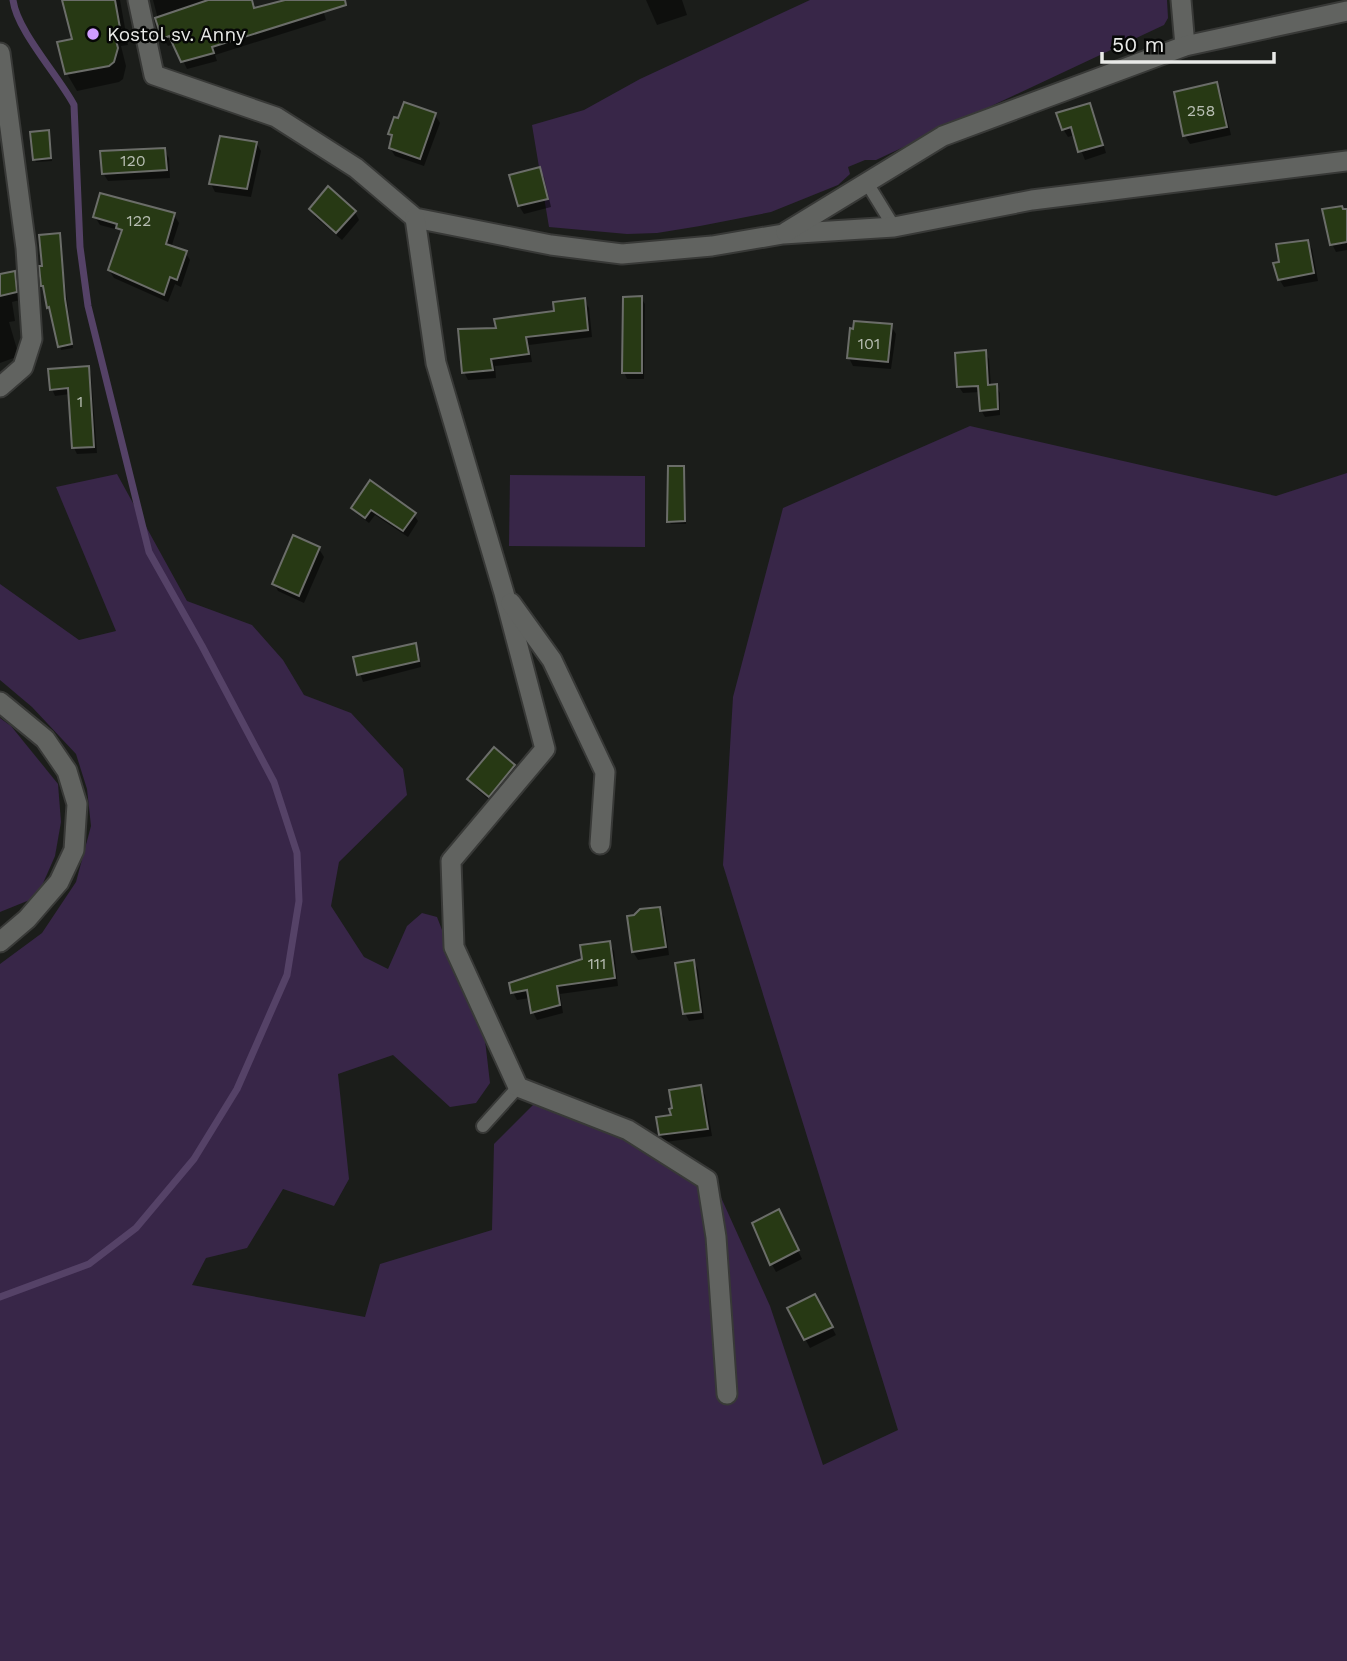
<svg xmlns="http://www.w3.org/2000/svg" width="1347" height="1661" font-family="'Work Sans',sans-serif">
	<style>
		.green { fill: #382648 }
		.shadow { fill: #0007 }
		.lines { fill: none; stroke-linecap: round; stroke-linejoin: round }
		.stream { stroke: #554267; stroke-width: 7 }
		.building { fill: #273914; stroke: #6b6d69; stroke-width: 2 }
		.service-casing { stroke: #383937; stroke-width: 16 }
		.minor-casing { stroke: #383937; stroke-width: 23 }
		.tertiary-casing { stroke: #383937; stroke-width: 23 }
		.service { stroke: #616360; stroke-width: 12 }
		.minor { stroke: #616360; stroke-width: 19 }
		.tertiary { stroke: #616360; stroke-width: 19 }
		.poi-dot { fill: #d09dff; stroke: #060706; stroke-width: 2.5 }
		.labels { text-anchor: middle; stroke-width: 5; stroke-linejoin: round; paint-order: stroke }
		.number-label { font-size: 16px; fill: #b8beb3 }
		.poi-label { font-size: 19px; fill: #e9eae8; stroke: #060706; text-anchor: start }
	</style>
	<rect width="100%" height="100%" fill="#1b1d1a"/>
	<!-- green -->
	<g class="green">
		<polygon points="810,0 1167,0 1168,18 1164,25 876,160 865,160 848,167 850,174 838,185 771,212 700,226 657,233 627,234 549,227 532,125 584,110 640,79"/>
		<polygon points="970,426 1276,496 1347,473 1347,1661 0,1661 0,964 42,933 76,882 91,826 87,789 76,754 32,707 0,680 0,584 79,640 116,631 56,487 117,474 187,601 252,625 283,660 304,695 351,713 403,769 407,795 339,862 331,906 364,957 388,969 407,926 422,913 437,917 485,1040 490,1083 476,1103 450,1107 393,1055 338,1074 349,1179 334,1206 283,1189 247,1248 206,1258 192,1285 365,1317 380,1264 492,1230 494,1144 538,1100 678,1162 719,1193 770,1306 823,1465 898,1430 723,865 733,697 783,508"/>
		<polygon points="510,475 645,476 645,547 509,546"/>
		<polygon points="0,718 11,726 58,784 61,822 55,856 37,897 0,912"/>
	</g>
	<!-- shadow -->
	<g class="shadow">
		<polygon points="64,0 120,0 128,45 121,46 126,66 123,79 119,82 77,91 67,74 60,43 75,40"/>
		<polygon points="153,0 253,0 256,10 291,0 320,0 326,20 215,55 217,61 187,69 175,44 168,46 163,38"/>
		<polygon points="646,0 682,0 687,15 657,25"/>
		<polygon points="1217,84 1221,92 1231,135 1190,144 1185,136 1176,93"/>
		<polygon points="1090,105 1094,113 1106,153 1085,160 1075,135 1068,137 1063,129"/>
		<polygon points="435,115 440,123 424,166 395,156 390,148 393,138 390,133"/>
		<polygon points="48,132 52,161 36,162 34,159"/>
		<polygon points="256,143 261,151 251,197 215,192 211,184"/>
		<polygon points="164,150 169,158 170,178 108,181 103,173"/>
		<polygon points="539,169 544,177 551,207 524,214 519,206 511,176"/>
		<polygon points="311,209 355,212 359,220 342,240 315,217"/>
		<polygon points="1343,211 1347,211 1347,250 1336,252 1332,244"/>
		<polygon points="174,215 179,223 171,248 185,252 190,260 181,287 175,284 168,302 114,278 109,270 122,235 119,230 100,225 95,217"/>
		<polygon points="59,235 73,348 61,350 43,286"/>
		<polygon points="1307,241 1312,249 1318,281 1284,287 1279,279"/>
		<polygon points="14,273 19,281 20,300 12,302 15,321 9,322 19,356 0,363 0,274 0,276"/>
		<polygon points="641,298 645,304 644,379 627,379 624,372"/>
		<polygon points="584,300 589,308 592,337 529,345 532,362 495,366 496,378 468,380 464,372 556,312"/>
		<polygon points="891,326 896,334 891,369 853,366 849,358"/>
		<polygon points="985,352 989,359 991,386 996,386 1000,393 1000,415 985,417 981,410 980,392 963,393 959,387"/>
		<polygon points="88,368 91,374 97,453 77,454 74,448 70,394 55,396 52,389"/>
		<polygon points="683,468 685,471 686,524 671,524 669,521"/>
		<polygon points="353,508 414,515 418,521 408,537 375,515 369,523 357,514"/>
		<polygon points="319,549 324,557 304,603 278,591 274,583"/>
		<polygon points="415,645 419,652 421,667 363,682 355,658"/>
		<polygon points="494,750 514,766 519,774 494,804 474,787 469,779"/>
		<polygon points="659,909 664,917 669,955 638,960 633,952"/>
		<polygon points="609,943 614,951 618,986 560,994 563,1013 537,1020 533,1012 530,998 517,1000 513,992 584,961"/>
		<polygon points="694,962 698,970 704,1019 689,1021 685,1013"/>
		<polygon points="700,1087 705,1095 712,1136 665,1142 660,1134 673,1116"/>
		<polygon points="783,1220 802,1259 776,1272 762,1246"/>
		<polygon points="815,1296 836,1335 810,1348 789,1309"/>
	</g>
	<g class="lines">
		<!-- stream -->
		<path class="stream" d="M0,1297L89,1264L136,1228L194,1159L237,1089L287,975L299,901L297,853L274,782L202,646L149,552L88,306L80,247L74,105C58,75 17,31 13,0"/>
	</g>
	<!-- building -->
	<g class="building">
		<polygon points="62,0 115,0 120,28 113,29 118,48 114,62 109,66 65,74 57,42 72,39"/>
		<polygon points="208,0 252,0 254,8 285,0 345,0 346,5 212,47 214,53 181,62 169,36 162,39 155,18"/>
		<polygon points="1217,82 1227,127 1183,136 1174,92"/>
		<polygon points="404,102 436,113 420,159 389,148 392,135 388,134 394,117 398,118"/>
		<polygon points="1090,103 1103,145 1078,152 1071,127 1062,130 1056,113"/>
		<polygon points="49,130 51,158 33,160 30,132"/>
		<polygon points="220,136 257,142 247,189 209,184"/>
		<polygon points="165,148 167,170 102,174 100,151"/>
		<polygon points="540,167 548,199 518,206 509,175"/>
		<polygon points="328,186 356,211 336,233 309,209"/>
		<polygon points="100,193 175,213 166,244 187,251 177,280 170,277 164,295 108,270 122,230 116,228 117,224 93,217"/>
		<polygon points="1342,206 1343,209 1347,209 1347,242 1330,245 1322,209"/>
		<polygon points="60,233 65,299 72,344 58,347 49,307 47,308 43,286 41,286 39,266 42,266 39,235"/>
		<polygon points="1308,240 1314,273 1278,280 1273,263 1279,262 1276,244"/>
		<polygon points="15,271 17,292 0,296 0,274"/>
		<polygon points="642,296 642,373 622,373 623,297"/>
		<polygon points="585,298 588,330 526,337 529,354 491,359 493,370 462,373 458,329 496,328 494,319 554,311 553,302"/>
		<polygon points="854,321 892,324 888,362 847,358 850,328 853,329"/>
		<polygon points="986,350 988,385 997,384 998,409 980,411 978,386 957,387 955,353"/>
		<polygon points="89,366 94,447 72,448 68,388 50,390 48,369"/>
		<polygon points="668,466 684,466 685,521 667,522"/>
		<polygon points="370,480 416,513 403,531 371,510 365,518 351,508"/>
		<polygon points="293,535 320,547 299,596 272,584"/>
		<polygon points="416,643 419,661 357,675 353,657"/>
		<polygon points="494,747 515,765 489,797 467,779"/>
		<polygon points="660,907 666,947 632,952 627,916 634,915 640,909"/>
		<polygon points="610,941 615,978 557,986 560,1005 531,1013 527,990 511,993 509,983 582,959 580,945"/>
		<polygon points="694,960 701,1012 683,1014 675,963"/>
		<polygon points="701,1085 708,1129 659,1135 656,1117 671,1115 669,1109 672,1108 669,1090"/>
		<polygon points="779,1209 799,1250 770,1265 752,1223"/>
		<polygon points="815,1294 833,1327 804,1340 787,1308"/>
	</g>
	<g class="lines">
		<!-- service casing -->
		<g class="service-casing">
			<g id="service">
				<polyline points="867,183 894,227"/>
				<polyline points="483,1126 518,1087"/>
			</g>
		</g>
		<!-- minor casing -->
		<g class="minor-casing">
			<g id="minor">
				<polyline points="138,0 154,75 276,117 356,168 415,218 551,245 622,254 712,246 783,234 894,227 1032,200 1347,161"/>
				<polyline points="1181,0 1185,46"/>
				<polyline points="415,218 436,363 504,593 545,749 451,861 454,947 518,1087 628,1130 707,1180 716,1237 727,1394"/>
				<polyline points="786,232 943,136 1185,46 1347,11"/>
				<polyline points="511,603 552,660 605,772 600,844"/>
			</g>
		</g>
		<!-- tertiary casing -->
		<g class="tertiary-casing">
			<g id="tertiary">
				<polyline points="0,53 26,248 32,339 23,367 0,387"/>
				<polyline points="0,702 45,739 67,771 77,804 74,850 59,882 27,919 0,942"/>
			</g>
		</g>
		<!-- service -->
		<use href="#service" class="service"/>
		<!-- minor -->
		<use href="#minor" class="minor"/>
		<!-- tertiary -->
		<use href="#tertiary" class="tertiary"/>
	</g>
	<!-- markers -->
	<circle class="poi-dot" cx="93" cy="34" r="7"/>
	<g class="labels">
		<!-- number labels -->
		<g class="number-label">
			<text x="1201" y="116">258</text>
			<text x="133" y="166">120</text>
			<text x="139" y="226">122</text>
			<text x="869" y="349">101</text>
			<text x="80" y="407">1</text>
			<text x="597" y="969">111</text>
		</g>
		<!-- poi labels -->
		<g class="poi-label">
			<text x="107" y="41">Kostol sv. Anny</text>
		</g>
	</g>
	<!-- scale -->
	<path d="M1102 52v10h172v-10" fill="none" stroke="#e9eae8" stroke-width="3.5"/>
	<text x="1112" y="52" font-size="21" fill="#e9eae8" stroke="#060706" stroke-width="5" paint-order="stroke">50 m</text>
</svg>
